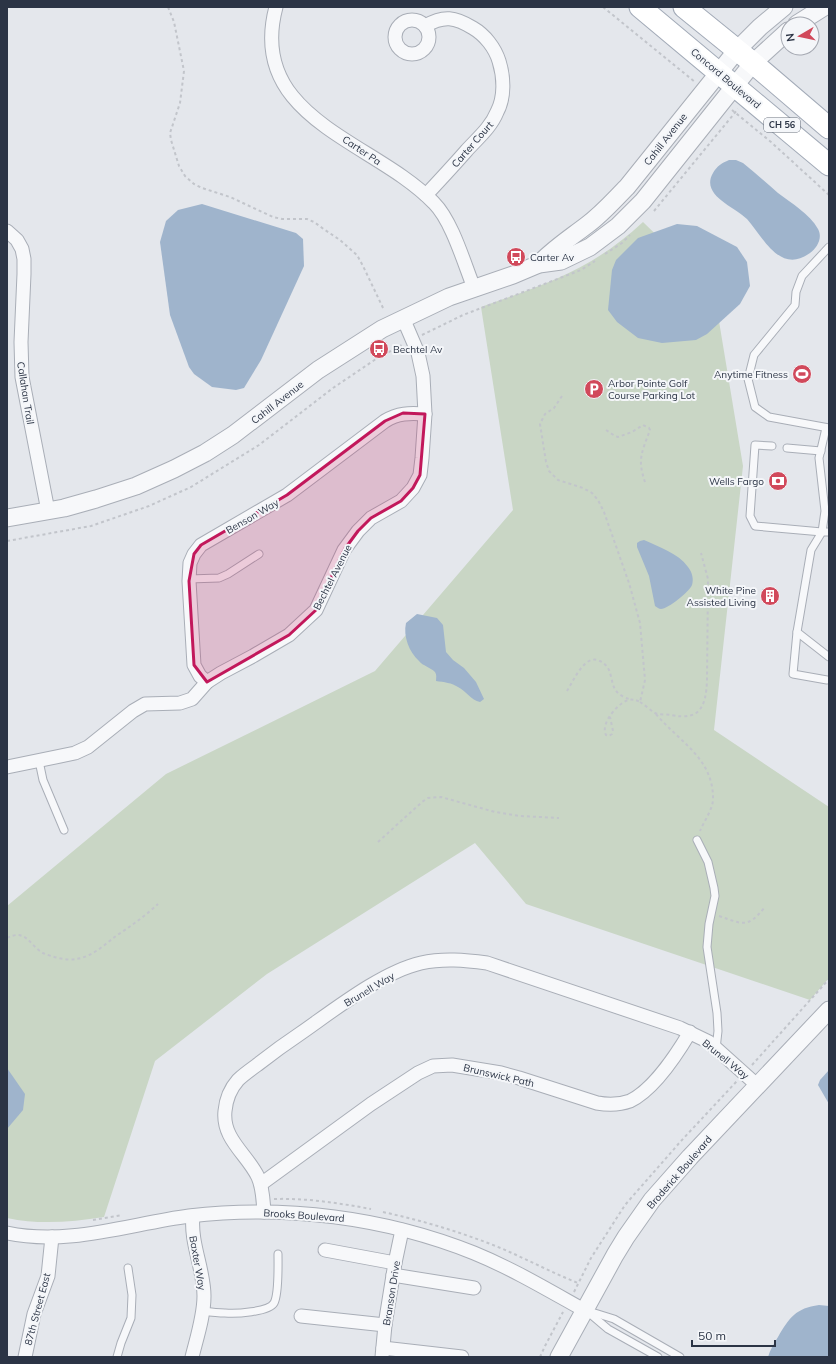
<svg xmlns="http://www.w3.org/2000/svg" width="836" height="1364" font-family="Mulish,sans-serif">
	<style>
		.green { fill: #c9d6c5 }
		.water { fill: #9fb4cc }
		.lines { fill: none; stroke-linecap: round; stroke-linejoin: round }
		.service-casing { stroke: #a9aeb7; stroke-width: 9 }
		.minor-casing { stroke: #a9aeb7; stroke-width: 15 }
		.tertiary-casing { stroke: #a9aeb7; stroke-width: 19 }
		.primary-casing { stroke: #a3abb8; stroke-width: 23 }
		.path { stroke: #c2c5cb; stroke-width: 2; stroke-dasharray: 3 3; stroke-linecap: butt }
		.service { stroke: #f7f8fa; stroke-width: 7 }
		.minor { stroke: #f7f8fa; stroke-width: 13 }
		.tertiary { stroke: #f7f8fa; stroke-width: 17 }
		.primary { stroke: #fff; stroke-width: 21 }
		.marked { fill: #c2185b; fill-opacity: 0.2; stroke: #c2185b; stroke-width: 3; stroke-linejoin: round }
		.labels { text-anchor: middle; stroke-width: 4; stroke-linejoin: round; paint-order: stroke }
		.shield { fill: #f4f6f9; stroke: #676e7b; stroke-width: 1 }
		.shield-label { font-size: 9px; font-weight: bold; fill: #2b3445 }
		.street-label { font-size: 10px; fill: #2b3445; stroke: #f4f6f9 }
		.poi-label { font-size: 10px; fill: #2b3445; stroke: #f4f6f9; text-anchor: start }
	</style>
	<rect width="100%" height="100%" fill="#e4e7ec"/>
	<!-- green -->
	<path class="green" d="M643,222L714,291L743,466L714,730L829,807V978L810,1000L526,904L475,843L267,974L155,1061L104,1217C71,1222 40,1225 7,1218V906L166,774L375,671L513,510L481,307C544,285 593,269 643,222Z"/>
	<!-- water -->
	<g class="water">
		<path d="M729,160H736L743,163C755,173 767,183 778,193C791,203 810,214 818,229C823,238 817,248 810,253C780,275 763,237 747,219C735,207 700,195 713,173C717,166 722,163 729,160Z"/>
		<polygon points="202,204 296,233 303,239 304,266 261,360 244,388 236,390 212,387 194,374 189,367 170,315 160,242 166,221 178,210"/>
		<polygon points="677,224 697,226 737,247 747,262 750,286 740,304 707,334 696,340 662,343 638,338 617,322 608,310 612,270 616,260 638,238"/>
		<path d="M644,540C659,547 678,553 688,567C692,572 694,579 692,585C690,591 668,609 661,609C659,609 657,607 655,606L649,576L637,547V543L640,541Z"/>
		<path d="M417,614L437,618L443,625L446,652L453,660L464,668L476,682L484,699L480,702C471,700 466,691 458,687C452,683 444,682 436,681C436,678 437,675 435,672C430,667 423,666 419,661C409,652 403,636 406,623Z"/>
		<polygon points="7,1068 25,1094 23,1110 7,1129"/>
		<polygon points="829,1070 829,1104 818,1085 820,1080"/>
		<path d="M819,1305L829,1306V1357H768C770,1350 774,1343 778,1337C789,1318 796,1308 819,1305Z"/>
	</g>
	<g class="lines">
		<!-- service casing -->
		<g class="service-casing">
			<g id="service">
				<polyline points="829,247 802,276 796,292 795,305 754,355 748,379 755,407 769,417 829,428"/>
				<polyline points="772,446 755,445 750,516 755,526 822,532 825,511 819,458 826,428"/>
				<polyline points="787,448 821,451"/>
				<polyline points="829,532 822,532 811,550 797,632 829,657"/>
				<polyline points="189,579 219,578 228,574 259,554"/>
				<polyline points="797,632 793,674 827,680"/>
				<polyline points="39,761 43,780 64,830"/>
				<polyline points="697,840 708,862 714,888 715,896 709,924 707,947 717,1013 718,1031 716,1049"/>
				<polyline points="585,1310 614,1319 680,1357"/>
				<path d="M203,1311C210,1312 217,1313 225,1313C235,1314 269,1312 274,1303C279,1294 278,1265 278,1254"/>
				<polyline points="588,1312 608,1329 658,1357"/>
				<polyline points="117,1357 121,1343 131,1318 132,1295 128,1268"/>
			</g>
		</g>
		<!-- minor casing -->
		<g class="minor-casing">
			<g id="minor">
				<path d="M276,7C246,119 375,141 434,203C452,221 464,263 474,288"/>
				<circle cx="412" cy="37" r="17"/>
				<path d="M425,26C444,15 455,17 473,28C485,35 495,48 499,61C504,77 505,97 497,112C491,127 478,138 467,150C454,165 440,180 426,195"/>
				<polyline points="7,231 17,240 22,249 24,259 24,274 21,342 22,377 48,511"/>
				<path d="M207,682L200,676L194,665L189,581L190,563L194,554L201,545L287,495L385,421C398,413 409,413 425,414"/>
				<polyline points="7,767 75,753 88,747 133,711 145,704 180,703 192,699 207,682 221,673 253,656 289,635 316,610 344,550 358,531 371,518 401,501 413,488 420,475 422,458 425,414 423,376 418,353 403,318"/>
				<path d="M261,1184L371,1104L418,1073L433,1066L452,1065L501,1073L519,1078L597,1103C608,1105 619,1105 630,1101C653,1090 677,1054 690,1032"/>
				<path d="M264,1212C263,1200 263,1188 258,1177C247,1154 222,1139 225,1111C226,1100 230,1089 238,1080C243,1075 250,1070 257,1065C271,1054 286,1043 301,1033C334,1010 382,972 421,963C443,958 465,960 487,963L680,1028L709,1042L758,1086"/>
				<path d="M7,1233C68,1246 129,1224 189,1216C286,1205 384,1217 474,1253C513,1269 548,1290 584,1310"/>
				<polyline points="325,1250 395,1263"/>
				<polyline points="393,1275 474,1288"/>
				<polyline points="301,1316 385,1325"/>
				<polyline points="383,1348 462,1357"/>
				<polyline points="25,1357 34,1314 48,1276 52,1237"/>
				<path d="M192,1357C197,1337 204,1316 204,1296C204,1269 190,1243 193,1216"/>
				<polyline points="382,1357 385,1325 395,1263 402,1230"/>
			</g>
		</g>
		<!-- tertiary casing -->
		<g class="tertiary-casing">
			<g id="tertiary">
				<polyline points="797,24 824,7"/>
				<path d="M539,264C553,249 570,238 587,225C602,214 614,200 627,187L737,50L760,27L784,7"/>
				<polyline points="7,518 64,508 96,499 136,486 174,469 205,453 233,435 318,370 382,329 449,297 513,275 539,264 561,261 590,247 618,226 643,201 753,63 788,31"/>
				<polyline points="559,1357 615,1255 626,1237 652,1200 690,1157 829,1010"/>
			</g>
		</g>
		<!-- primary casing -->
		<g class="primary-casing">
			<g id="primary">
				<polyline points="640,7 829,165"/>
				<polyline points="684,7 753,63 829,128"/>
			</g>
		</g>
		<!-- path -->
		<g class="path">
			<polyline points="168,7 174,22 184,71 180,103 170,133 171,140 179,166 185,176 194,184 202,188 230,197 273,217 282,219 307,219 314,222 325,230 340,240 357,255 363,266 384,310"/>
			<polyline points="603,7 695,82"/>
			<polyline points="732,110 771,142 829,195"/>
			<polyline points="654,211 738,109"/>
			<polyline points="605,254 622,243 630,235"/>
			<polyline points="422,335 463,315 581,270 595,261"/>
			<path d="M562,396L554,408L545,414L540,424L546,462L549,471L558,480L583,488L592,493L598,500L604,512L629,583L640,623L645,680L640,702C636,700 633,699 628,700C617,704 600,724 606,735L609,736L612,734L613,731L610,717"/>
			<path d="M606,430L615,436L618,437L632,432L643,425L649,428L650,430C642,452 637,459 645,482"/>
			<polyline points="7,541 91,526 149,506 191,487 259,445 333,388 376,359 402,345"/>
			<path d="M567,691C574,680 585,653 600,661C604,663 607,666 609,670C612,677 612,688 618,693C621,696 626,698 629,699"/>
			<path d="M640,702C645,705 650,710 655,713C659,715 666,714 671,715C700,721 706,707 707,680L708,579L701,553"/>
			<path d="M656,714C679,742 714,758 713,800C712,811 704,821 700,831"/>
			<polyline points="378,842 422,802 428,798 441,797 495,812 520,816 559,818"/>
			<path d="M719,916C743,924 747,929 765,907"/>
			<path d="M7,938C26,928 30,946 43,953C52,957 67,961 76,959C92,957 104,945 116,936C131,926 145,916 158,904"/>
			<polyline points="752,1065 829,979"/>
			<path d="M274,1199C307,1198 338,1203 371,1209"/>
			<path d="M383,1212C424,1221 464,1233 503,1249C528,1260 553,1273 578,1283"/>
			<polyline points="93,1220 122,1215"/>
			<polyline points="574,1292 591,1258 625,1205 681,1141 737,1081"/>
			<polyline points="540,1357 545,1346 563,1312"/>
		</g>
		<!-- service -->
		<use href="#service" class="service"/>
		<!-- minor -->
		<use href="#minor" class="minor"/>
		<!-- tertiary -->
		<use href="#tertiary" class="tertiary"/>
		<!-- primary -->
		<use href="#primary" class="primary"/>
	</g>
	<!-- marked area -->
	<path class="marked" d="M403,413L425,414L420,475L413,488L401,501L371,518L358,531L344,550L316,610L289,635L207,682L194,665L189,581L194,554L201,545L287,495L385,421Z"/>
	<!-- icons -->
	<defs>
		<g id="bus-disc" transform="scale(1)"><circle r="9.5" fill="#d1495b" stroke="#f4f6f9"/><path d="M-5-6H5V4H4V6H2V4H-2V6H-4V4H-5ZM-3.5-4V0h7V-4ZM-3.5 1.2v1.5H-2V1.2ZM2 1.2v1.5H3.5V1.2Z" fill="#fff"/></g>
		<g id="stadium-disc" transform="scale(1)"><circle r="9.5" fill="#d1495b" stroke="#f4f6f9"/><path d="M0-5a6.5 5 0 1 0 0 10a6.5 5 0 1 0 0-10ZM-3.5-1.8h7v3.6h-7Z" fill="#fff"/></g>
		<g id="parking-disc" transform="scale(1)"><circle r="9.5" fill="#d1495b" stroke="#f4f6f9"/><path d="M-3.5-5.5H1a3.5 3.5 0 0 1 0 7H-1V5.5H-3.5ZM-1-3.4V-.6H.8a1.4 1.4 0 0 0 0-2.8Z" fill="#fff"/></g>
		<g id="bank-disc" transform="scale(1)"><circle r="9.5" fill="#d1495b" stroke="#f4f6f9"/><path d="M-6-4H6V4H-6ZM0-2.3a2.3 2.3 0 1 0 0 4.6a2.3 2.3 0 1 0 0-4.6Z" fill="#fff"/></g>
		<g id="building-disc" transform="scale(1)"><circle r="9.5" fill="#d1495b" stroke="#f4f6f9"/><path d="M-4-6H4V6H1V3H-1V6H-4ZM-2.5-4.3h1.7v1.8h-1.7ZM.8-4.3h1.7v1.8H.8ZM-2.5-1h1.7V.8h-1.7ZM.8-1h1.7V.8H.8Z" fill="#fff"/></g>
	</defs>
	<g fill-rule="evenodd">
		<use href="#bus-disc" x="516" y="257"/>
		<use href="#bus-disc" x="379" y="349"/>
		<use href="#stadium-disc" x="802" y="374"/>
		<use href="#parking-disc" x="594" y="389"/>
		<use href="#bank-disc" x="778" y="481"/>
		<use href="#building-disc" x="770" y="596"/>
	</g>
	<g class="labels">
		<!-- shield labels -->
		<rect class="shield" x="764" y="118" width="36" height="14" rx="3"/>
		<g class="shield-label">
			<text x="782" y="128">CH 56</text>
		</g>
		<!-- street labels -->
		<g class="street-label">
			<text transform="translate(726 78) rotate(40)" y="4">Concord Boulevard</text>
			<text transform="translate(665 139) rotate(-52)" y="4">Cahill Avenue</text>
			<text transform="translate(472 144) rotate(-49)" y="4">Carter Court</text>
			<text transform="translate(362 150) rotate(34)" y="4">Carter Pa</text>
			<text transform="translate(26 393) rotate(81)" y="4">Callahan Trail</text>
			<text transform="translate(277 402) rotate(-38)" y="4">Cahill Avenue</text>
			<text transform="translate(252 516) rotate(-30)" y="4">Benson Way</text>
			<text transform="translate(332 577) rotate(-63)" y="4">Bechtel Avenue</text>
			<text transform="translate(369 989) rotate(-31)" y="4">Brunell Way</text>
			<text transform="translate(726 1059) rotate(39)" y="4">Brunell Way</text>
			<text transform="translate(499 1075) rotate(13)" y="4">Brunswick Path</text>
			<text transform="translate(679 1172) rotate(-49)" y="4">Broderick Boulevard</text>
			<text transform="translate(304 1215) rotate(4)" y="4">Brooks Boulevard</text>
			<text transform="translate(198 1263) rotate(80)" y="4">Baxter Way</text>
			<text transform="translate(391 1293) rotate(-81)" y="4">Branson Drive</text>
			<text transform="translate(37 1309) rotate(-75)" y="4">87th Street East</text>
		</g>
		<!-- poi labels -->
		<g class="poi-label">
			<text x="530" y="261">Carter Av</text>
			<text x="393" y="353">Bechtel Av</text>
			<text x="788" y="378" text-anchor="end">Anytime Fitness</text>
			<text x="608" y="387">Arbor Pointe Golf<tspan x="608" dy="12">Course Parking Lot</tspan></text>
			<text x="764" y="485" text-anchor="end">Wells Fargo</text>
			<text x="756" y="594" text-anchor="end">White Pine<tspan x="756" dy="12">Assisted Living</tspan></text>
		</g>
	</g>
	<!-- border -->
	<rect width="836" height="1364" fill="none" stroke="#2b3445" stroke-width="16"/>
	<!-- north arrow -->
	<g transform="translate(800 36) rotate(261)"><circle r="19" fill="#f4f6f9" stroke="#a4a8b1"/>
	<path d="M0-3L7 15L0 10L-7 15Z" fill="#d1495b"/>
	<text y="-6" font-size="11" font-weight="bold" text-anchor="middle" fill="#2b3445">N</text>
	</g>
	<!-- scale -->
	<path d="M692 1340v6h83v-6" fill="none" stroke="#2b3445" stroke-width="2"/>
	<text x="698" y="1340" font-size="12" fill="#2b3445" stroke="#f4f6f9" stroke-width="3" paint-order="stroke">50 m</text>
</svg>
